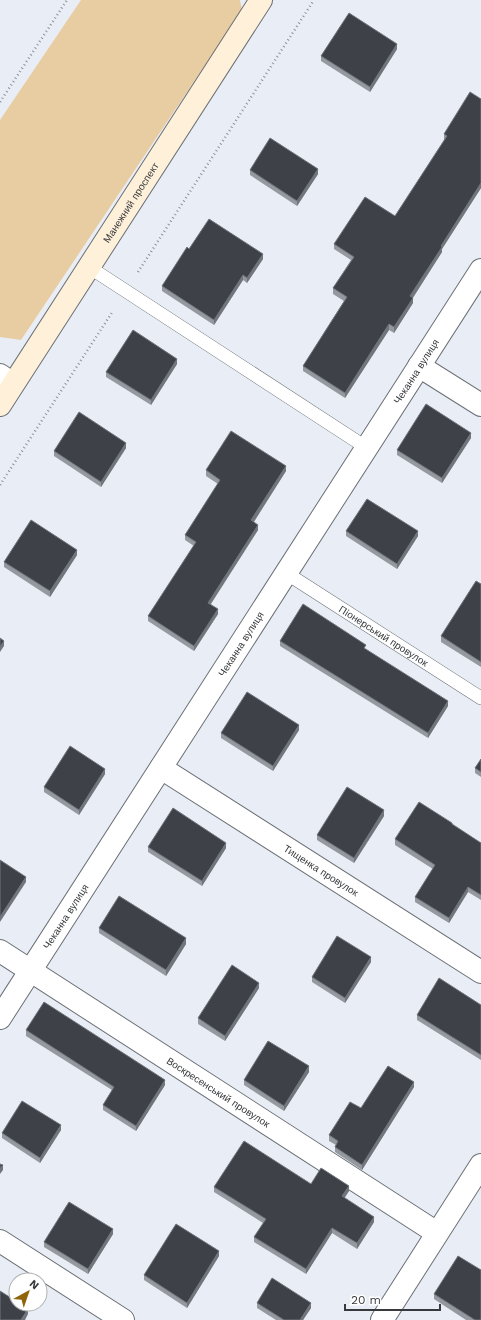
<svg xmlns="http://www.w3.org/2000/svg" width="481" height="1320" font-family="'Work Sans',sans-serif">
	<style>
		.green { fill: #e9cda2 }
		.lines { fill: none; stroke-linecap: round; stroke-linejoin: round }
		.lane-casing { stroke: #6c7076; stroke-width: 14 }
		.street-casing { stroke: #6c7076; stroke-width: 24 }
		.secondary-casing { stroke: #6c7076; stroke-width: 24 }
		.path { stroke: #8f9298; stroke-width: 2.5; stroke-dasharray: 1 3; stroke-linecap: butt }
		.lane { stroke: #fff; stroke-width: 13 }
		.street { stroke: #fff; stroke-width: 22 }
		.secondary { stroke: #fef0d9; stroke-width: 22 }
		.wall { fill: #94989f }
		.shaded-wall { fill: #71767c }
		.building { fill: #3e4248; stroke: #71767c }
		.labels { text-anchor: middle; stroke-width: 4; stroke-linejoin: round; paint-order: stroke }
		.street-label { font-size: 10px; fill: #37393c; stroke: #fff }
	</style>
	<rect width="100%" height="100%" fill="#e9eef6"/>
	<!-- green -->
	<polygon class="green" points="81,0 240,0 242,10 21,340 0,337 0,120"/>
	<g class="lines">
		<!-- lane casing -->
		<g class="lane-casing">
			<g id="lane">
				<polyline points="89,267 367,448"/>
				<path id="s1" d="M286,573L481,698"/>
			</g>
		</g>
		<!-- street casing -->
		<g class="street-casing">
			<g id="street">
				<polyline points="419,366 481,405"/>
				<polyline points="0,375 13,384"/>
				<path id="s2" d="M161,768L481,972"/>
				<path id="s3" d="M0,951L437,1233"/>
				<path id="s4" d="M0,1018L481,270"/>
				<polyline points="0,1241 123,1320"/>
				<polyline points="382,1320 481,1165"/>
			</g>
		</g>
		<!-- secondary casing -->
		<g class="secondary-casing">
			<g id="secondary">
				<path id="s5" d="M0,405L261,0"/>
			</g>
		</g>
		<!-- path -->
		<g class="path">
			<polyline points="0,102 67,0"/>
			<polyline points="138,272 314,0"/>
			<polyline points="0,485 113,311"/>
		</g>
		<!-- lane -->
		<use href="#lane" class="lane"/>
		<!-- street -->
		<use href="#street" class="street"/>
		<!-- secondary -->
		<use href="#secondary" class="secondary"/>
	</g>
	<!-- wall -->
	<g class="wall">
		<polygon points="397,49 370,92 321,61 321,56"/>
		<polygon points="481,99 481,188 442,249 442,252 413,298 413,303 394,333 389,330 345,398 303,371 303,366 344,301 333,294 333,288 351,260 334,249 334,244 395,216 444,140 444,134"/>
		<polygon points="250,170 318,174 297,206 250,175"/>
		<polygon points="189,249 263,259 247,283 243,280 214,325 162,291 162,286"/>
		<polygon points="177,364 151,405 106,377 106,372"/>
		<polygon points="471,438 442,483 397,455 397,450"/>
		<polygon points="126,448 101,487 54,456 54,451"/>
		<polygon points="206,470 286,471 254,522 258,530 211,604 218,614 194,651 148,621 148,616 194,546 185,540 185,535 218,484 206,476"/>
		<polygon points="346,531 418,536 397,569 346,536"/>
		<polygon points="77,555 50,597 4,567 4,562"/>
		<polygon points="481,584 481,667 441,642 441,636"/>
		<polygon points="280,641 366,649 448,706 428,738 280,646"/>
		<polygon points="299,730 273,771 221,738 221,733"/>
		<polygon points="481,759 481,777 475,773 475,768"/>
		<polygon points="105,774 79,815 44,792 44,787"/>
		<polygon points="384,816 354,863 317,840 317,835"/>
		<polygon points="452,825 481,843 481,900 468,892 449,923 415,902 415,897 433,869 395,845 395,839"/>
		<polygon points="148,847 226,848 202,886 148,852"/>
		<polygon points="99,928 186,944 166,976 99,933"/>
		<polygon points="371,962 345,1003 312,982 312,977"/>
		<polygon points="259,988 225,1041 198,1024 198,1018"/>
		<polygon points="481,1005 481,1060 417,1020 417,1015"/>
		<polygon points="26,1030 165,1085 136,1131 103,1110 103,1105 112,1090 26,1036"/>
		<polygon points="309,1072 284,1111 244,1085 244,1080"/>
		<polygon points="414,1087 362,1170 335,1152 335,1147 336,1145 329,1141 329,1135 361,1108"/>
		<polygon points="61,1130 40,1163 2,1138 2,1133"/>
		<polygon points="311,1184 349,1191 344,1198 374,1222 357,1249 332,1233 306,1274 254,1242 254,1237 263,1223 214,1192 214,1187"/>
		<polygon points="113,1234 88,1274 44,1247 44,1242"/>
		<polygon points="219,1256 187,1308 144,1280 144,1275"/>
		<polygon points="434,1294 481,1320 466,1320 434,1299"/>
		<polygon points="257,1303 311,1308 303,1320 276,1320 257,1308"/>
	</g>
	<!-- shaded-wall -->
	<g class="shaded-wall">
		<polygon points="397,44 397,49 370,92 370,87"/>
		<polygon points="318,169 318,174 297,206 297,201"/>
		<polygon points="481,183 481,188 442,249 442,252 410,302 410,296 441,246"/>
		<polygon points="263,254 263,259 247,283 247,278"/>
		<polygon points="243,275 243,280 214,325 214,320"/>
		<polygon points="413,298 413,303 394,333 394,327"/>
		<polygon points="389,324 389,330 345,398 345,393"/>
		<polygon points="177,359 177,364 151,405 151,400"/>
		<polygon points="471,433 471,438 442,483 442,478"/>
		<polygon points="126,443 126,448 101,487 101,482"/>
		<polygon points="286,466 286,471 251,526 251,520"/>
		<polygon points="258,525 258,530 208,608 208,603"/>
		<polygon points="418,531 418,536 397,569 397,564"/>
		<polygon points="77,550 77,555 50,597 50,591"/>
		<polygon points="218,609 218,614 194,651 194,646"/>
		<polygon points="4,641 4,646 0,652 0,647"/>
		<polygon points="448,701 448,706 428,738 428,733"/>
		<polygon points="299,725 299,730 273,771 273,766"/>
		<polygon points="105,769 105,774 79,815 79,810"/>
		<polygon points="384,810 384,816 354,863 354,858"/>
		<polygon points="226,843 226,848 202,886 202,881"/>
		<polygon points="26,877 26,882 0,922 0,917"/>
		<polygon points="468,887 468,892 449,923 449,918"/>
		<polygon points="186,938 186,944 166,976 166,970"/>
		<polygon points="371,957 371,962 345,1003 345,998"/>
		<polygon points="259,983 259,988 225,1041 225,1036"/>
		<polygon points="309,1066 309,1072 284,1111 284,1106"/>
		<polygon points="165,1080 165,1085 136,1131 136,1126"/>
		<polygon points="414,1082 414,1087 362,1170 362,1165"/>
		<polygon points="61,1125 61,1130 40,1163 40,1158"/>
		<polygon points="3,1165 3,1170 0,1174 0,1169"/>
		<polygon points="349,1186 349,1191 342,1202 342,1196"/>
		<polygon points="374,1217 374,1222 357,1249 357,1243"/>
		<polygon points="332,1228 332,1233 306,1274 306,1269"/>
		<polygon points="113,1229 113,1234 88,1274 88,1269"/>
		<polygon points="219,1251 219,1256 187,1308 187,1303"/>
		<polygon points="311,1303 311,1308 303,1320 300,1320"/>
		<polygon points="28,1309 28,1314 25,1320 21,1320"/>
	</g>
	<!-- building -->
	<g class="building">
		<polygon points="349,13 397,44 370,87 321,56"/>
		<polygon points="470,92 481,99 481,183 441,246 442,247 410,296 413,298 394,327 389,324 345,393 303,366 347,297 333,288 354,257 334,244 365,197 395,216 447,136 444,134"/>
		<polygon points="270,138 318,169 297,201 250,170"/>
		<polygon points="209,219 263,254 247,278 243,275 214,320 162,286 187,247 189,249"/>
		<polygon points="133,330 177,359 151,400 106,372"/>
		<polygon points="426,404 471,433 442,478 397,450"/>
		<polygon points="79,412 126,443 101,482 54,451"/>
		<polygon points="231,431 286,466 251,520 258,525 208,603 218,609 194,646 148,616 196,542 185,535 220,480 206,470"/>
		<polygon points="367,499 418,531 397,564 346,531"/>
		<polygon points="31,520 77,550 50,591 4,562"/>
		<polygon points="476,581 481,584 481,662 441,636"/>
		<polygon points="303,604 366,645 364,648 448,701 428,733 280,641"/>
		<polygon points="0,638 4,641 0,647"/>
		<polygon points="247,692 299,725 273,766 221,733"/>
		<polygon points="70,746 105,769 79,810 44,787"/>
		<polygon points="481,759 481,772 475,768"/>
		<polygon points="347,787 384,810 354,858 317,835"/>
		<polygon points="419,802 452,823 452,824 481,843 481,895 468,887 449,918 415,897 435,865 395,839"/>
		<polygon points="173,808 226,843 202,881 148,847"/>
		<polygon points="0,860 26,877 0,917"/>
		<polygon points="119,896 186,938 166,970 99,928"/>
		<polygon points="337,936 371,957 345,998 312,977"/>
		<polygon points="232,965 259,983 225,1036 198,1018"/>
		<polygon points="439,978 481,1005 481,1055 417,1015"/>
		<polygon points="44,1002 165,1080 136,1126 103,1105 114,1087 26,1030"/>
		<polygon points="268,1041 309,1066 284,1106 244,1080"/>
		<polygon points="388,1066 414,1082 362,1165 335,1147 338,1141 329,1135 350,1102 361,1108"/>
		<polygon points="22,1101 61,1125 40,1158 2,1133"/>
		<polygon points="244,1141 311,1184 321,1168 349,1186 342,1196 374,1217 357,1243 332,1228 306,1269 254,1237 266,1219 214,1187"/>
		<polygon points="0,1164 3,1165 0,1169"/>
		<polygon points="69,1202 113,1229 88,1269 44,1242"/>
		<polygon points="176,1224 219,1251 187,1303 144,1275"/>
		<polygon points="458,1256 481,1270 481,1320 475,1320 434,1294"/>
		<polygon points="272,1278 311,1303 300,1320 284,1320 257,1303"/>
		<polygon points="0,1291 16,1301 16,1304 21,1304 28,1309 21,1320 0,1320"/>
	</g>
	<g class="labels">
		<!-- street labels -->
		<g class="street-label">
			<text dy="4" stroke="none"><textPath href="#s5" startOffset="241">Манежний проспект</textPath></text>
			<text dy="4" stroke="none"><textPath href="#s4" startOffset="769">Чеканна вулиця</textPath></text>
			<text dy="4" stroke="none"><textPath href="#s1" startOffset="116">Пiонерський провулок</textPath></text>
			<text dy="4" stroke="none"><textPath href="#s4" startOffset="445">Чеканна вулиця</textPath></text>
			<text dy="4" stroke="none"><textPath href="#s2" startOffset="190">Тищенка провулок</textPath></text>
			<text dy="4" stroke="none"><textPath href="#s4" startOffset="121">Чеканна вулиця</textPath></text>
			<text dy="4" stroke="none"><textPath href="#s3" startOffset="260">Воскресенський провулок</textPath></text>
		</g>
	</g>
	<!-- north arrow -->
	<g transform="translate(28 1292) rotate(40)"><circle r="19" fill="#ffffff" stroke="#afb0b1"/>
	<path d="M0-3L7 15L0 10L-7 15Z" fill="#8f640b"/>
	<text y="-6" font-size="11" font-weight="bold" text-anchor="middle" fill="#37393c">N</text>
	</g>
	<!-- scale -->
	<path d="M345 1304v6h95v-6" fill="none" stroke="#37393c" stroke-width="2"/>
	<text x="351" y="1304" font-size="12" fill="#37393c" stroke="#ffffff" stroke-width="3" paint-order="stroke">20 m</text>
</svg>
